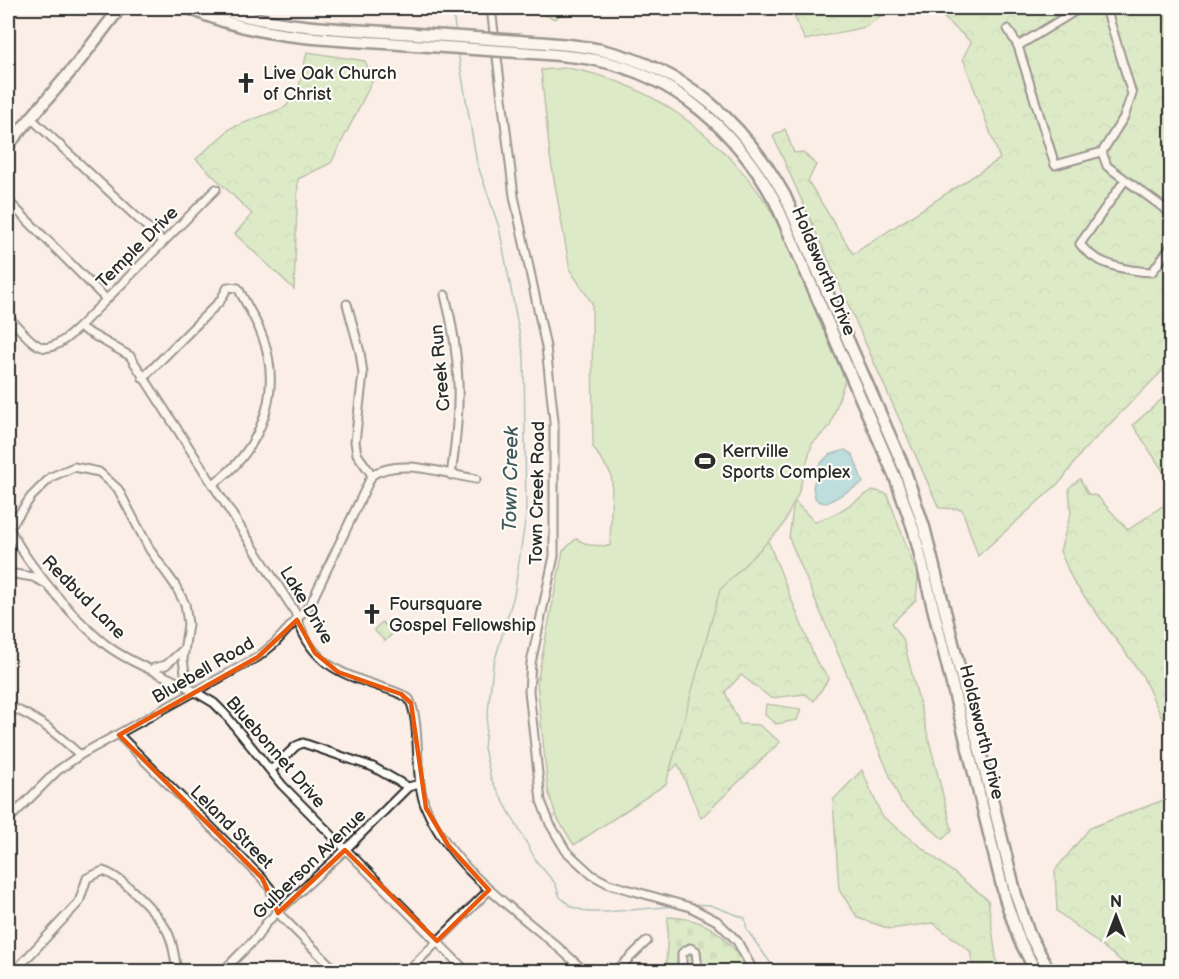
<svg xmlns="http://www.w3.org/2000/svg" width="1179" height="979" font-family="'Balsamiq Sans',sans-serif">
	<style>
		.forest { fill: url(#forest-crowns); stroke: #728866; stroke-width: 1.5 }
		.cemetery { fill: url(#cemetery-stones); stroke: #728866; stroke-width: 1.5 }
		.park { fill: url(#park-dots); stroke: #728866; stroke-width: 1.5 }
		.pitch { fill: #bae5a2; stroke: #728866; stroke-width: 1.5 }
		.water { fill: #77c7d3; stroke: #598990; stroke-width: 1.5 }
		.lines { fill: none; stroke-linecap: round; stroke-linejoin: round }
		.stream { stroke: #598990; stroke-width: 1.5 }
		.minor-casing { stroke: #2b2b2b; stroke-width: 11 }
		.secondary-casing { stroke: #2b2b2b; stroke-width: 15 }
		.minor { stroke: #fdfcf7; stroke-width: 7 }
		.secondary { stroke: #fdfcf7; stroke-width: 10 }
		.secondary-bridge-casing { stroke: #2b2b2b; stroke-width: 15; stroke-linecap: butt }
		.secondary-bridge { stroke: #fdfcf7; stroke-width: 10 }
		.marked { fill: none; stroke: #e8590c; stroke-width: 4.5; stroke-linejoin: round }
		.labels { text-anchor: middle; stroke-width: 4.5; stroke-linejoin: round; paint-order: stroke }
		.poi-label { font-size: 18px; fill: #2b2b2b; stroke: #fdfcf7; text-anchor: start }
		.street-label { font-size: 18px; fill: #2b2b2b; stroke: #fdfcf7 }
		.water-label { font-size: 20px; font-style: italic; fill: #425a5d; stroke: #fdfcf7 }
	</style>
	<defs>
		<pattern id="forest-crowns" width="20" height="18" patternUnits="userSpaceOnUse" patternTransform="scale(1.5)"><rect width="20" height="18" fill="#bae5a2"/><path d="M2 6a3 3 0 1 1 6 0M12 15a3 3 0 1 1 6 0" fill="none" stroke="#a0c58c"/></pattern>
		<pattern id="cemetery-stones" width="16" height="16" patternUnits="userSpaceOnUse" patternTransform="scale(1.5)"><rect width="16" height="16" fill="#bae5a2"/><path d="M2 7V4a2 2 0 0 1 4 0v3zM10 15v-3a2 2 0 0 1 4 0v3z" fill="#a0c58c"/></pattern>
		<pattern id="park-dots" width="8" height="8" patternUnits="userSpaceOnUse" patternTransform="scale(1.5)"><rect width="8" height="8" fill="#bae5a2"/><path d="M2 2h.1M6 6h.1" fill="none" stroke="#a0c58c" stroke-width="1.8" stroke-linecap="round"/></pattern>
	</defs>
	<rect width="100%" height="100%" fill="#faeee6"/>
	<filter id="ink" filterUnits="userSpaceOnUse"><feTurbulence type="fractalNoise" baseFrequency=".0167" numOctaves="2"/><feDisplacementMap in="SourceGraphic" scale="12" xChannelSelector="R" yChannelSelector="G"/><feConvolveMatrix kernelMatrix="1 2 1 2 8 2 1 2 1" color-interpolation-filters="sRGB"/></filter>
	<g filter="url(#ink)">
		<!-- forest -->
		<g class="forest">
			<polygon points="798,8 892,8 865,27 805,40 795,18"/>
			<polygon points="933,8 1171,8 1171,362 1082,452 1062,480 978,556 962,509 939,508 773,136 785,129 794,153 803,152 816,165 808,181 853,254 1000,159 963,58 971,42"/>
			<polygon points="307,52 365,61 373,80 331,163 298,179 294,289 235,234 252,214 196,159 231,128 286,107 299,87"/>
			<polygon points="1171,391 1172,717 1163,720 1142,675 1073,581 1060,551 1071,513 1069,488 1080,479 1088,494 1097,496 1128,530 1164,505 1165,474 1133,425"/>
			<polygon points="873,490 887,494 918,577 916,600 892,623 903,639 952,830 943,839 901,802 789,538 794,501 815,522 837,513"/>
			<polygon points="759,518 816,661 829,678 814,701 805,694 771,698 741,675 725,692 740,724 759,725 780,742 701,818 678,764 649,792 665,678"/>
			<polygon points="766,704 801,709 797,720 776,724 765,715"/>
			<polygon points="862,770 882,816 988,900 997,964 1005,971 974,971 970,951 933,923 890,929 858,918 839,890 833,800"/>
			<polygon points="1171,797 1171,971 1134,971 1057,911 1055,870 1090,828"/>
		</g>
		<!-- cemetery -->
		<path class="cemetery" d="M668,917C711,918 726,937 750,971L666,972Z"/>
		<!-- park -->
		<polygon class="park" points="382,622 393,633 385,641 374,630"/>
		<!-- pitch -->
		<g class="pitch">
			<polygon points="526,8 569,8 555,19"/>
			<path d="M566,68C647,80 719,135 765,201C780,224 790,250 800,275C815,310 830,345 845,380L830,426L812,444L798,494L782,527L720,590L666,784L574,845L556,816L548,790L537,682L563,551L576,539L589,545L610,546L612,483L611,474L593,447L592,303L570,270L550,156L541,70Z"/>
		</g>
		<!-- water -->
		<polygon class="water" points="845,450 853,455 863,483 827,503 820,502 815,498 813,487 819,465 829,455"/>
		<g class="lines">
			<!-- stream -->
			<g class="stream">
				<polyline points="452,8 456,33"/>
				<polyline points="458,53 477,163 499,227 524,357 526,515 514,595 493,666 484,748 491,779 537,862 555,883 560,897 572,907 588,912 606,912 676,906"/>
				<polyline points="690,904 710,905 745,918 747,930 777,972"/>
			</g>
			<!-- minor casing -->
			<g class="minor-casing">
				<g id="minor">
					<polyline points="491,8 514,196 546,347 554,421 554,556 531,663 529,691 541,801 550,824 566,851 592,875 609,884 690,907 717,921 737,941 754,972"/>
					<polyline points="1008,29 1018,46 1055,165 1102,152 1124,117 1132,94 1106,8"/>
					<polyline points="1018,46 1080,8"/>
					<polyline points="32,119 163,242"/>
					<polyline points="8,131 14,138"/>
					<polyline points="1102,152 1107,166 1172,214"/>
					<path d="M1125,180L1080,244C1095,265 1128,271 1152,272L1172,245"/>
					<polyline points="8,201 106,299"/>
					<path d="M445,295C462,360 461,409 451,475"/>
					<polyline points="347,304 360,352 363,374 355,442 357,454 372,475"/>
					<path d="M8,317C39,348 42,362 79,327L130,356L295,612C309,660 334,672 378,686C389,690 400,692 409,699C422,722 413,779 426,808C457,880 532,918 585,972"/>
					<polyline points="79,327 216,189"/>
					<path d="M143,378L220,301L228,287L238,288C246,304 257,321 263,338C283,394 260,451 213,484"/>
					<path d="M9,527C25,563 77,623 109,647C132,664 161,673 187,687"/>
					<polyline points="8,530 31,497 51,477 74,467 99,472 118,489 150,550 175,585 185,604 188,624 183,659 187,687 214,703 225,714 282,785 467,972"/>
					<polyline points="8,573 33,577 45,583"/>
					<polyline points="154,668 166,665 184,649"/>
					<path d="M8,706C37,717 57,734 80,755"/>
					<polyline points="119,735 262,878 270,888 278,913 337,972"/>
					<polyline points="271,770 296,746 303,743 373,767 408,787"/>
					<path d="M8,820L57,771L80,755L258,657L275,643L310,605L372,475C401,457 444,474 476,479"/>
					<path d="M14,972L79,902L87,878L103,871C123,877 161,916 169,935C174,947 175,959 177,972"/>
					<polyline points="222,972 257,937 267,922 345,850 408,787 420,784"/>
					<polyline points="407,972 489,890"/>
					<polyline points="615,972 647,941"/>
					<polyline points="682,972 682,953 690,948 696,951 698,972"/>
				</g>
			</g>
			<!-- secondary casing -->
			<g class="secondary-casing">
				<g id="secondary">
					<path d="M189,8C260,41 338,39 415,45"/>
					<path d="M215,8C280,29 349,29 416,34"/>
					<path d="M519,41C546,43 574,44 601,50C686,69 743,122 785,196L904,468L924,527L1016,895L1029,934L1050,972"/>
					<path d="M518,52C544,54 570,55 596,60C676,76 736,131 775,201L895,477L914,531L1005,898L1019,939L1036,972"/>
					<polyline points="8,145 77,64 120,8"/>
				</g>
			</g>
			<!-- minor -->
			<use href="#minor" class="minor"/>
			<!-- secondary -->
			<use href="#secondary" class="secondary"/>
			<!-- secondary-bridge casing -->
			<g class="secondary-bridge-casing">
				<g id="secondary-bridge">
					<polyline points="416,34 519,41"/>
					<polyline points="415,45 518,52"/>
				</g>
			</g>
			<!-- secondary-bridge -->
			<use href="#secondary-bridge" class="secondary-bridge"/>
		</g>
	</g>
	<!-- marked area -->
	<path d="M0 0H1179V979H0ZM297,620L315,653L338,672L401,694L411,703L426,808L448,845L489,890L437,941L345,850L278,913L262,878L119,735L258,657Z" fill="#faeee6" fill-opacity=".55" fill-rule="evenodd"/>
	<path class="marked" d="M297,620L315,653L338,672L401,694L411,703L426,808L448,845L489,890L437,941L345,850L278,913L262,878L119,735L258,657Z"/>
	<!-- icons -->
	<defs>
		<g id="church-bare" transform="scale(1.62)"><path d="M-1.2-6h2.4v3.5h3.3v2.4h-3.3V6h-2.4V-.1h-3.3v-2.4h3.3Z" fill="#2b2b2b" stroke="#fdfcf7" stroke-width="2.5" paint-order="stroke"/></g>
		<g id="stadium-bare" transform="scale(1.62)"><path d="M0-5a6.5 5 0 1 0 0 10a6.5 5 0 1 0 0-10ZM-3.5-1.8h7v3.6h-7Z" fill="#2b2b2b" stroke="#fdfcf7" stroke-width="2.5" paint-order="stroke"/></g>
	</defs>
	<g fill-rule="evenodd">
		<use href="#church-bare" x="246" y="83"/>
		<use href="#stadium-bare" x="705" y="461"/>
		<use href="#church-bare" x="372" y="614"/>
	</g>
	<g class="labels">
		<!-- poi labels -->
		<g class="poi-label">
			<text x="263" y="79">Live Oak Church<tspan x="263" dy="21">of Christ</tspan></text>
			<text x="722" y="457">Kerrville<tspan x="722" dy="21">Sports Complex</tspan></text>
			<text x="389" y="610">Foursquare<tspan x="389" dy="21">Gospel Fellowship</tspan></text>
		</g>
		<!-- street labels -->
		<g class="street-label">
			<text transform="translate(137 247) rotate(-45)" y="6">Temple Drive</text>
			<text transform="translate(824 271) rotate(67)" y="6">Holdsworth Drive</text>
			<text transform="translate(440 368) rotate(-95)" y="6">Creek Run</text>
			<text transform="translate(537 493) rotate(-89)" y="6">Town Creek Road</text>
			<text transform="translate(84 597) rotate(45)" y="6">Redbud Lane</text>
			<text transform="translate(307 605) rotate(59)" y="6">Lake Drive</text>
			<text transform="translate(203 670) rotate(-30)" y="6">Bluebell Road</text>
			<text transform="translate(982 732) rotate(76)" y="6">Holdsworth Drive</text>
			<text transform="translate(276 752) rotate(49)" y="6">Bluebonnet Drive</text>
			<text transform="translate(232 827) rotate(45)" y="6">Leland Street</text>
			<text transform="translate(309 864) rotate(-44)" y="6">Gulberson Avenue</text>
		</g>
		<!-- water labels -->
		<g class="water-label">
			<text transform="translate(510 479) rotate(-89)" y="7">Town Creek</text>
		</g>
	</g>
	<!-- margin -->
	<rect width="1179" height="979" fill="none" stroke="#fdfcf7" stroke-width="30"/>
	<rect x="15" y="15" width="1149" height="949" fill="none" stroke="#2b2b2b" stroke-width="2" filter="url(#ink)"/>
	<!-- north arrow -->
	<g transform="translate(1116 916)" stroke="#fdfcf7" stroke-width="4.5" paint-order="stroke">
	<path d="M0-4.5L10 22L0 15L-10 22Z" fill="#2b2b2b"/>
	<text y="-9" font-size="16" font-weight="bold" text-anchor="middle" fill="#2b2b2b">N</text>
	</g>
</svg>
